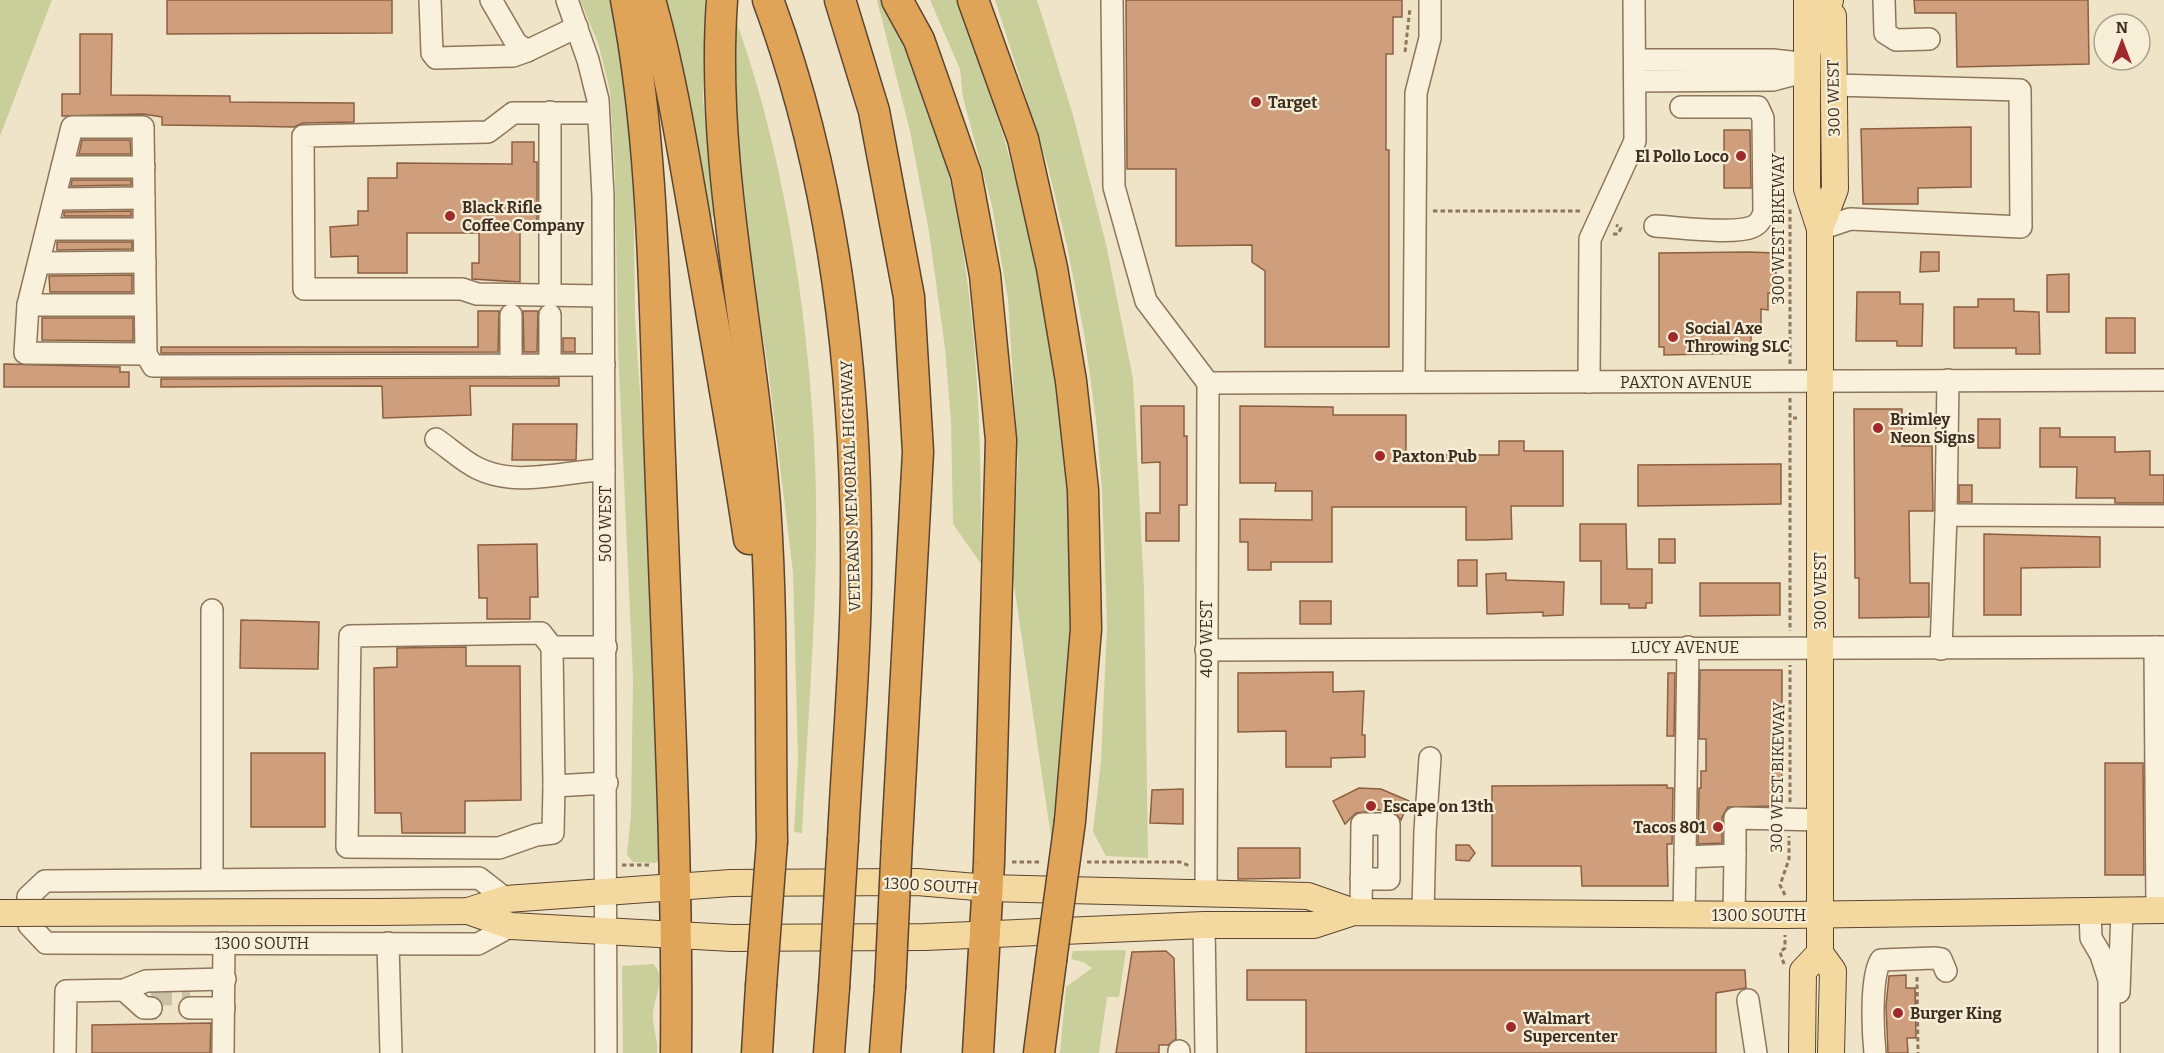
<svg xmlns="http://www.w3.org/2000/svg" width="2164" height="1053" font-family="Bitter,serif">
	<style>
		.green { fill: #c9cf9b }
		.building { fill: #cf9f7d; stroke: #8d5f41; stroke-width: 1.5 }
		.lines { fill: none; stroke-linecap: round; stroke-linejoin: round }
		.minor-tunnel { stroke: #ccc0a6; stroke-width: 21; stroke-dasharray: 21 10; stroke-linecap: butt }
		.minor-casing { stroke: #8d765c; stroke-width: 24 }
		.major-casing { stroke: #5b4430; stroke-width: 28 }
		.highway-casing { stroke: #5b4430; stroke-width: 33 }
		.path { stroke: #8d765c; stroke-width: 3; stroke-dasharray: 4.5 3; stroke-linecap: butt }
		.minor { stroke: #faf1dc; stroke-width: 21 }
		.major { stroke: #f3d9a0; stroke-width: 26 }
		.highway { stroke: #e0a458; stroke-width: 30 }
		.major-bridge-casing { stroke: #5b4430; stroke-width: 28; stroke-linecap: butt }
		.highway-bridge-casing { stroke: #5b4430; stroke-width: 33; stroke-linecap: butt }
		.major-bridge { stroke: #f3d9a0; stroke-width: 26 }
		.highway-bridge { stroke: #e0a458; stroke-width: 30 }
		.poi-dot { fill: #9e2a2b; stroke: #f7eed8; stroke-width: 2 }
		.labels { text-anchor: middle; stroke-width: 4.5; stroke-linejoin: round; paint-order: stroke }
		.street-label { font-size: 16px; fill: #3d2e20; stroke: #f7eed8 }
		.poi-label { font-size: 16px; font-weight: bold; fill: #3d2e20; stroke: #f7eed8; text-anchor: start }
	</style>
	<rect width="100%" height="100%" fill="#f0e4c8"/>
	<!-- green -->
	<g class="green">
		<polygon points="0,0 52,0 0,136"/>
		<polygon points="580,0 616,0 633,142 635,317 646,484 660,856 656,863 633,862 627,855 631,814 633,678 618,349 615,177 610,91 598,43"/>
		<polygon points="666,0 705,0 703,100 717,216 705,218"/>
		<path d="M877,0H889C904,38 922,76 933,114C976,262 982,412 981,564L953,524L951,422L945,348L929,232L910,131Z"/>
		<path d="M930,0H960C1021,175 1066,358 1072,544C1076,641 1066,737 1059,833L1051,837L1012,571L1018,460L1008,299L992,206L963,98L960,69Z"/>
		<polygon points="995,0 1037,0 1073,115 1106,244 1133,379 1144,587 1148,858 1106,856 1093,832 1101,761 1107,625 1102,490 1096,420 1084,333 1067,246 1047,163"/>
		<path d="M734,15C784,151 809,316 815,461C820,584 808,709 802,833L794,832L798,759L793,572L768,368L741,203L729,70Z"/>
		<polygon points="1126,950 1119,997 1107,997 1099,1053 1060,1053 1066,987 1092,968 1083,962 1071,959 1073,951"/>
		<path d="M653,964C668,978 651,1002 653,1019C654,1031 658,1041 657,1053H623L622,966Z"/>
	</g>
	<!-- building -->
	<g class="building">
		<polygon points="167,0 392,0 392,33 167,34"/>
		<polygon points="1126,0 1402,0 1402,17 1393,17 1393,54 1386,54 1386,150 1389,150 1389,347 1265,347 1265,271 1252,262 1252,245 1176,246 1176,169 1127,169"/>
		<polygon points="1914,0 2088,0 2089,64 1957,67 1956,13 1915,13"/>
		<polygon points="80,34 112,34 111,95 230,96 230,102 354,103 354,122 303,123 294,127 237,126 162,125 162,117 143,114 62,116 62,94 80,94"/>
		<polygon points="1971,127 1971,187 1918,188 1918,204 1863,204 1861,129"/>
		<polygon points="1724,130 1750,130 1751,188 1724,188"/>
		<polygon points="82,140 130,140 131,154 79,154"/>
		<polygon points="512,142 534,142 534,162 537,162 537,230 520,230 520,282 472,279 472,263 479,263 479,233 407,233 407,273 358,273 358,256 331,257 330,227 358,225 358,211 368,211 368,178 397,178 397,163 512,164"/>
		<polygon points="72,180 131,180 131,185 71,186"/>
		<polygon points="131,211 131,216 64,216 64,212"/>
		<polygon points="57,242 132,242 132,249 57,250"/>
		<polygon points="1748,252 1776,253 1776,293 1768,293 1768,310 1761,309 1761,325 1751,325 1751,353 1664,355 1664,347 1659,347 1659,253"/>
		<polygon points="1921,252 1939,252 1939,271 1920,272"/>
		<polygon points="2069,274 2069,312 2047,312 2047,275"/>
		<polygon points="132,275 132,292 50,292 49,276"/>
		<polygon points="1857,292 1900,292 1900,304 1923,304 1922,346 1897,346 1897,341 1856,341"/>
		<polygon points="1978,299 2014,299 2014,311 2039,312 2040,354 2016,354 2016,348 1954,348 1954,307 1978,307"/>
		<polygon points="478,311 499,311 498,352 161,353 161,347 478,347"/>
		<polygon points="523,311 538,311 537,352 524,352"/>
		<polygon points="42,318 133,318 133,341 42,340"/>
		<rect x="2106" y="318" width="29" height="35"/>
		<rect x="563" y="338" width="12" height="14"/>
		<polygon points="4,364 120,367 120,372 129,372 129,387 4,387"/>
		<polygon points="559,378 559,386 470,386 471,415 383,418 382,386 161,387 161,379"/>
		<polygon points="1141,406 1184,406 1184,436 1187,436 1187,505 1179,505 1179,541 1146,541 1146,513 1160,513 1160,462 1142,463"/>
		<polygon points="1240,406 1333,407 1333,415 1406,415 1406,455 1499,455 1499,441 1524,441 1524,451 1563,451 1563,506 1511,506 1512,539 1483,540 1466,540 1466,507 1332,507 1332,562 1271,562 1271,570 1248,570 1248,542 1240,542 1240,519 1312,520 1312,491 1275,491 1276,483 1240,483"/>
		<polygon points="1854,409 1902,409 1902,446 1932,446 1933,511 1909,511 1910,583 1929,583 1929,617 1859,618 1859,578 1855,578"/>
		<rect x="1978" y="419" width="22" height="29"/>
		<polygon points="513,424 577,424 576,460 512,460"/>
		<polygon points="2040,428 2060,428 2060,437 2115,437 2115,452 2150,451 2150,475 2164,475 2164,503 2115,503 2115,498 2076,498 2077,467 2040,467"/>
		<polygon points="1781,464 1781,504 1638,506 1638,465"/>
		<rect x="1959" y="485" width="13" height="17"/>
		<polygon points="1580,524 1626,524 1627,569 1652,569 1652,603 1646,603 1646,608 1629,608 1629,604 1601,604 1601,561 1580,561"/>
		<polygon points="1984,534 2100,537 2100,567 2021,568 2021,615 1984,615"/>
		<rect x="1659" y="539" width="16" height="24"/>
		<polygon points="537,544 538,597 530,597 530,619 487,619 487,598 479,598 478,545"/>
		<rect x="1458" y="560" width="19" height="26"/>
		<polygon points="1506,573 1506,580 1564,582 1563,615 1543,616 1543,612 1487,614 1486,574"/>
		<polygon points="1700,583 1780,583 1780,615 1700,616"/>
		<rect x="1300" y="601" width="31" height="23"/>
		<polygon points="241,620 319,622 318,669 240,668"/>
		<polygon points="466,647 466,666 520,666 521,800 465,801 465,833 402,833 401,813 375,813 374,668 397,667 397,648"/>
		<polygon points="1700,670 1782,670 1782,806 1728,807 1722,817 1722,843 1698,844 1699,788 1701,788 1701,771 1706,771 1706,739 1699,739"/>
		<polygon points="1333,672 1333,692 1364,691 1362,735 1365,735 1365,757 1331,758 1331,767 1286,767 1286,731 1238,732 1238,673"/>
		<polygon points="1668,673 1675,673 1674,736 1667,736"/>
		<rect x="251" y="753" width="74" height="74"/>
		<polygon points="2105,763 2143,763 2144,875 2105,875"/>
		<polygon points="1667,785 1667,788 1673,788 1672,844 1667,844 1668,886 1582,886 1581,866 1492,866 1492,786"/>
		<polygon points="1359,788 1381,789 1409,801 1401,820 1395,813 1374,809 1374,811 1356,813 1345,824 1333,801"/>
		<polygon points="1183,789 1183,824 1150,823 1152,790"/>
		<polygon points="1456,845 1469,845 1475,853 1469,861 1456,860"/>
		<polygon points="1238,848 1300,848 1300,878 1238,879"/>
		<polygon points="1166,951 1174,958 1176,1039 1168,1045 1159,1045 1159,1053 1116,1053 1132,952"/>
		<polygon points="1247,970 1745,970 1746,988 1716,993 1716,1053 1306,1053 1306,1000 1247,1000"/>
		<polygon points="1906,975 1906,988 1915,988 1916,1038 1907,1038 1908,1053 1888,1053 1886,1006 1889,976"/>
		<polygon points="211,1023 210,1053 92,1053 92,1025"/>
	</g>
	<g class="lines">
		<!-- minor-tunnel -->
		<polyline class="minor-tunnel" points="151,995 190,995"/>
		<!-- minor casing -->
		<g class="minor-casing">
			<g id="minor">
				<polyline points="430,0 432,53 436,58 513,56 527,51"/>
				<polyline points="491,0 516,43 527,51 577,27"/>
				<polyline points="567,0 588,60 598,100 603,196 606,1053"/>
				<polyline points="1112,0 1114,187 1146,301 1208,383"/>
				<polyline points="1884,0 1885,33 1896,40 1929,39"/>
				<polyline points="1635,60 1773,60 1791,62 1807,71"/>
				<polyline points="1635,81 1773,80 1807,71"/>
				<polyline points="550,112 550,295"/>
				<polyline points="598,113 513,113 488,132 303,136 304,289 462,289 477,294 603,296"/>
				<polyline points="62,167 144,167"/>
				<polyline points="55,199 144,198"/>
				<path d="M1655,226C1677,227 1733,235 1752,227C1759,224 1761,220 1764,213L1763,118L1758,107H1681"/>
				<polyline points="48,229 144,229"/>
				<polyline points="1820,229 1850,219 2021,227 2020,90 1834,85"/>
				<polyline points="40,263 145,262"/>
				<polyline points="28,305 145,305"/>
				<polyline points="511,315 511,365"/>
				<polyline points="146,354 25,353 28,305 72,127 143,127 146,354 153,366 604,365"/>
				<polyline points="550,365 550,315"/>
				<polyline points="1414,381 1416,93 1430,38 1430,0"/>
				<polyline points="1589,382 1590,239 1635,141 1634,0"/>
				<polyline points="1208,383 2164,380"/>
				<path d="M436,439C449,448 463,461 477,468C517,488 563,471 604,470"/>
				<polyline points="1946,515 1948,380"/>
				<polyline points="552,647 541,633 350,636 347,847 499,848 536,835 553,833 554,786"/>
				<polyline points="606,647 552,647 554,786 607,783"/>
				<polyline points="2155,647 2157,910"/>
				<polyline points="1941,649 1946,515 2164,516"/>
				<polyline points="1206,650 2164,647"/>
				<polyline points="1685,857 1688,647"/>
				<polyline points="212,879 212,610"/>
				<polyline points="1206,895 1208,383"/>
				<polyline points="506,899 479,878 45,881 28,897 29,925 46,943 478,944 511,926"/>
				<polyline points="2090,911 2091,938 2101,955 2109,980 2109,1053"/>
				<polyline points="1361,912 1362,824 1389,824 1389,879 1361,879"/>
				<polyline points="1423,912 1425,831 1430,758"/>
				<polyline points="1684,915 1685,857 1735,855 1735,818 1820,820"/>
				<polyline points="1734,915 1735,855"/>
				<polyline points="1204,925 1206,1053"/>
				<polyline points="388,943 391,1053"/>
				<polyline points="124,990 144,1008 151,1008"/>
				<polyline points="2119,992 2122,910"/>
				<polyline points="1748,1000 1756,1053"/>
				<polyline points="190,1008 224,1008"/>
				<polyline points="1179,1051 1179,1053"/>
				<polyline points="65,1053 66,991 124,990 146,981 225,979"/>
				<polyline points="223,1053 224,943"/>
				<path d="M1875,1053C1873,1033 1870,977 1881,960L1934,958L1941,959L1946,971"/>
			</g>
		</g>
		<!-- major casing -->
		<g class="major-casing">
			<g id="major">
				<polyline points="1807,0 1807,189 1820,229 1820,953 1833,971 1831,1053"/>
				<polyline points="1818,41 1830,0"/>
				<polyline points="1820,229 1835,189 1833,16"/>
				<polyline points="468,911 511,926 732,938 925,937 1204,925 1314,925 1354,912 1785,915 2164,910"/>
				<polyline points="377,912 468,911 506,899 731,883 917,882 988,888 1308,896 1354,912"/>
				<polyline points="1802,1053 1803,971 1820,953"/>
			</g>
		</g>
		<!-- highway casing -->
		<g class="highway-casing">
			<g id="highway">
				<path d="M626,0C655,150 654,307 660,459C667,657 678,855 676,1053"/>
				<path d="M650,0C672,78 684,158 698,237C716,338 734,438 749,539"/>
				<path d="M722,0C710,168 753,338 765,505C773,617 770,730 772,841"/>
				<path d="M768,0C837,186 858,387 856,585C855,670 847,755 843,839"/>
				<polyline points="840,0 874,111 909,297 918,452 897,841"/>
				<polyline points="897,0 919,40 966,174 985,275 1001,440 989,863 978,1053"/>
				<polyline points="973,0 1023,139 1052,268 1071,381 1083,490 1086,629 1070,821"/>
				<polyline points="757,1053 761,986"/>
				<polyline points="829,1053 834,988"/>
				<polyline points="885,1053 890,988"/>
				<polyline points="1039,1053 1051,961"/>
			</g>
		</g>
		<!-- path -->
		<g class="path">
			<polyline points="1405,52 1410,8"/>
			<polyline points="1433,211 1582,211"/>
			<polyline points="1613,234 1618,234 1621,228 1616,225"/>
			<polyline points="1790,364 1790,209"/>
			<polyline points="1790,398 1790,631"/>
			<polyline points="1793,418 1797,418"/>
			<polyline points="1790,802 1790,665"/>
			<polyline points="1012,862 1041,862"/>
			<polyline points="1087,862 1180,862 1190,866"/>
			<polyline points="622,865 651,865"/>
			<polyline points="1785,895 1780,885 1789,859 1789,836"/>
			<polyline points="1784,964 1780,952 1785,948 1785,935"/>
			<polyline points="1917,977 1918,1053"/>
		</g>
		<!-- minor -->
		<use href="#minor" class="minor"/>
		<!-- major -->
		<use href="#major" class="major"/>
		<!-- highway -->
		<use href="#highway" class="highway"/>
		<!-- major-bridge casing -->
		<g class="major-bridge-casing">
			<polyline id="major-bridge" points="0,913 377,912"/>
		</g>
		<!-- highway-bridge casing -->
		<g class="highway-bridge-casing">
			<g id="highway-bridge">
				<polyline points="1051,961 1070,821"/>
				<polyline points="761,986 772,841"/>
				<polyline points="834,988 843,839"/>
				<polyline points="890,988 897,841"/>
			</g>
		</g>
		<!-- major-bridge -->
		<use href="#major-bridge" class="major-bridge"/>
		<!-- highway-bridge -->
		<use href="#highway-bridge" class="highway-bridge"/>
	</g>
	<!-- markers -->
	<g class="poi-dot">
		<circle cx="1256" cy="102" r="6"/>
		<circle cx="1741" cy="156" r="6"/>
		<circle cx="450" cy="216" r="6"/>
		<circle cx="1673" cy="337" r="6"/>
		<circle cx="1878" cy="428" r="6"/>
		<circle cx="1380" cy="456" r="6"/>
		<circle cx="1371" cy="806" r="6"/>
		<circle cx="1718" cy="827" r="6"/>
		<circle cx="1898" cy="1013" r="6"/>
		<circle cx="1511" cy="1027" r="6"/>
	</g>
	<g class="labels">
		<!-- street labels -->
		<g class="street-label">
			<text transform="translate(1833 98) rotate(-91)" y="6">300 WEST</text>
			<text transform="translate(1778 229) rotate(-90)" y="6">300 WEST BIKEWAY</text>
			<text x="1686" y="388">PAXTON AVENUE</text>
			<text transform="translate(850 486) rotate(-92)" y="6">VETERANS MEMORIAL HIGHWAY</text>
			<text transform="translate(605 524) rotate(-90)" y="6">500 WEST</text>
			<text transform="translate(1820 591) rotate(-90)" y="6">300 WEST</text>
			<text transform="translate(1206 639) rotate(-90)" y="6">400 WEST</text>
			<text x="1685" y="653">LUCY AVENUE</text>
			<text transform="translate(1777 777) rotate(-89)" y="6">300 WEST BIKEWAY</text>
			<text transform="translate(931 885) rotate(3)" y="6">1300 SOUTH</text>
			<text x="1759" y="921">1300 SOUTH</text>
			<text x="262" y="949">1300 SOUTH</text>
		</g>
		<!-- poi labels -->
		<g class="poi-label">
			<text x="1268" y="108">Target</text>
			<text x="1729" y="162" text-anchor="end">El Pollo Loco</text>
			<text x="462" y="213">Black Rifle<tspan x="462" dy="18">Coffee Company</tspan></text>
			<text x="1685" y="334">Social Axe<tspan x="1685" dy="18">Throwing SLC</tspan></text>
			<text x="1890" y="425">Brimley<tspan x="1890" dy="18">Neon Signs</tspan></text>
			<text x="1392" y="462">Paxton Pub</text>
			<text x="1383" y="812">Escape on 13th</text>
			<text x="1706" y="833" text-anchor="end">Tacos 801</text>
			<text x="1910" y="1019">Burger King</text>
			<text x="1523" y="1024">Walmart<tspan x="1523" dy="18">Supercenter</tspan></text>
		</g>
	</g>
	<!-- north arrow -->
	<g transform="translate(2122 42)"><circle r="28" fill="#f7eed8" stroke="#ada18e" stroke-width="1.5"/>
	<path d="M0-4.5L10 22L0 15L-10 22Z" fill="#9e2a2b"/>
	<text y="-9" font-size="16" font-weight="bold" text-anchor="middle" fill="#3d2e20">N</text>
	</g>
</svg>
